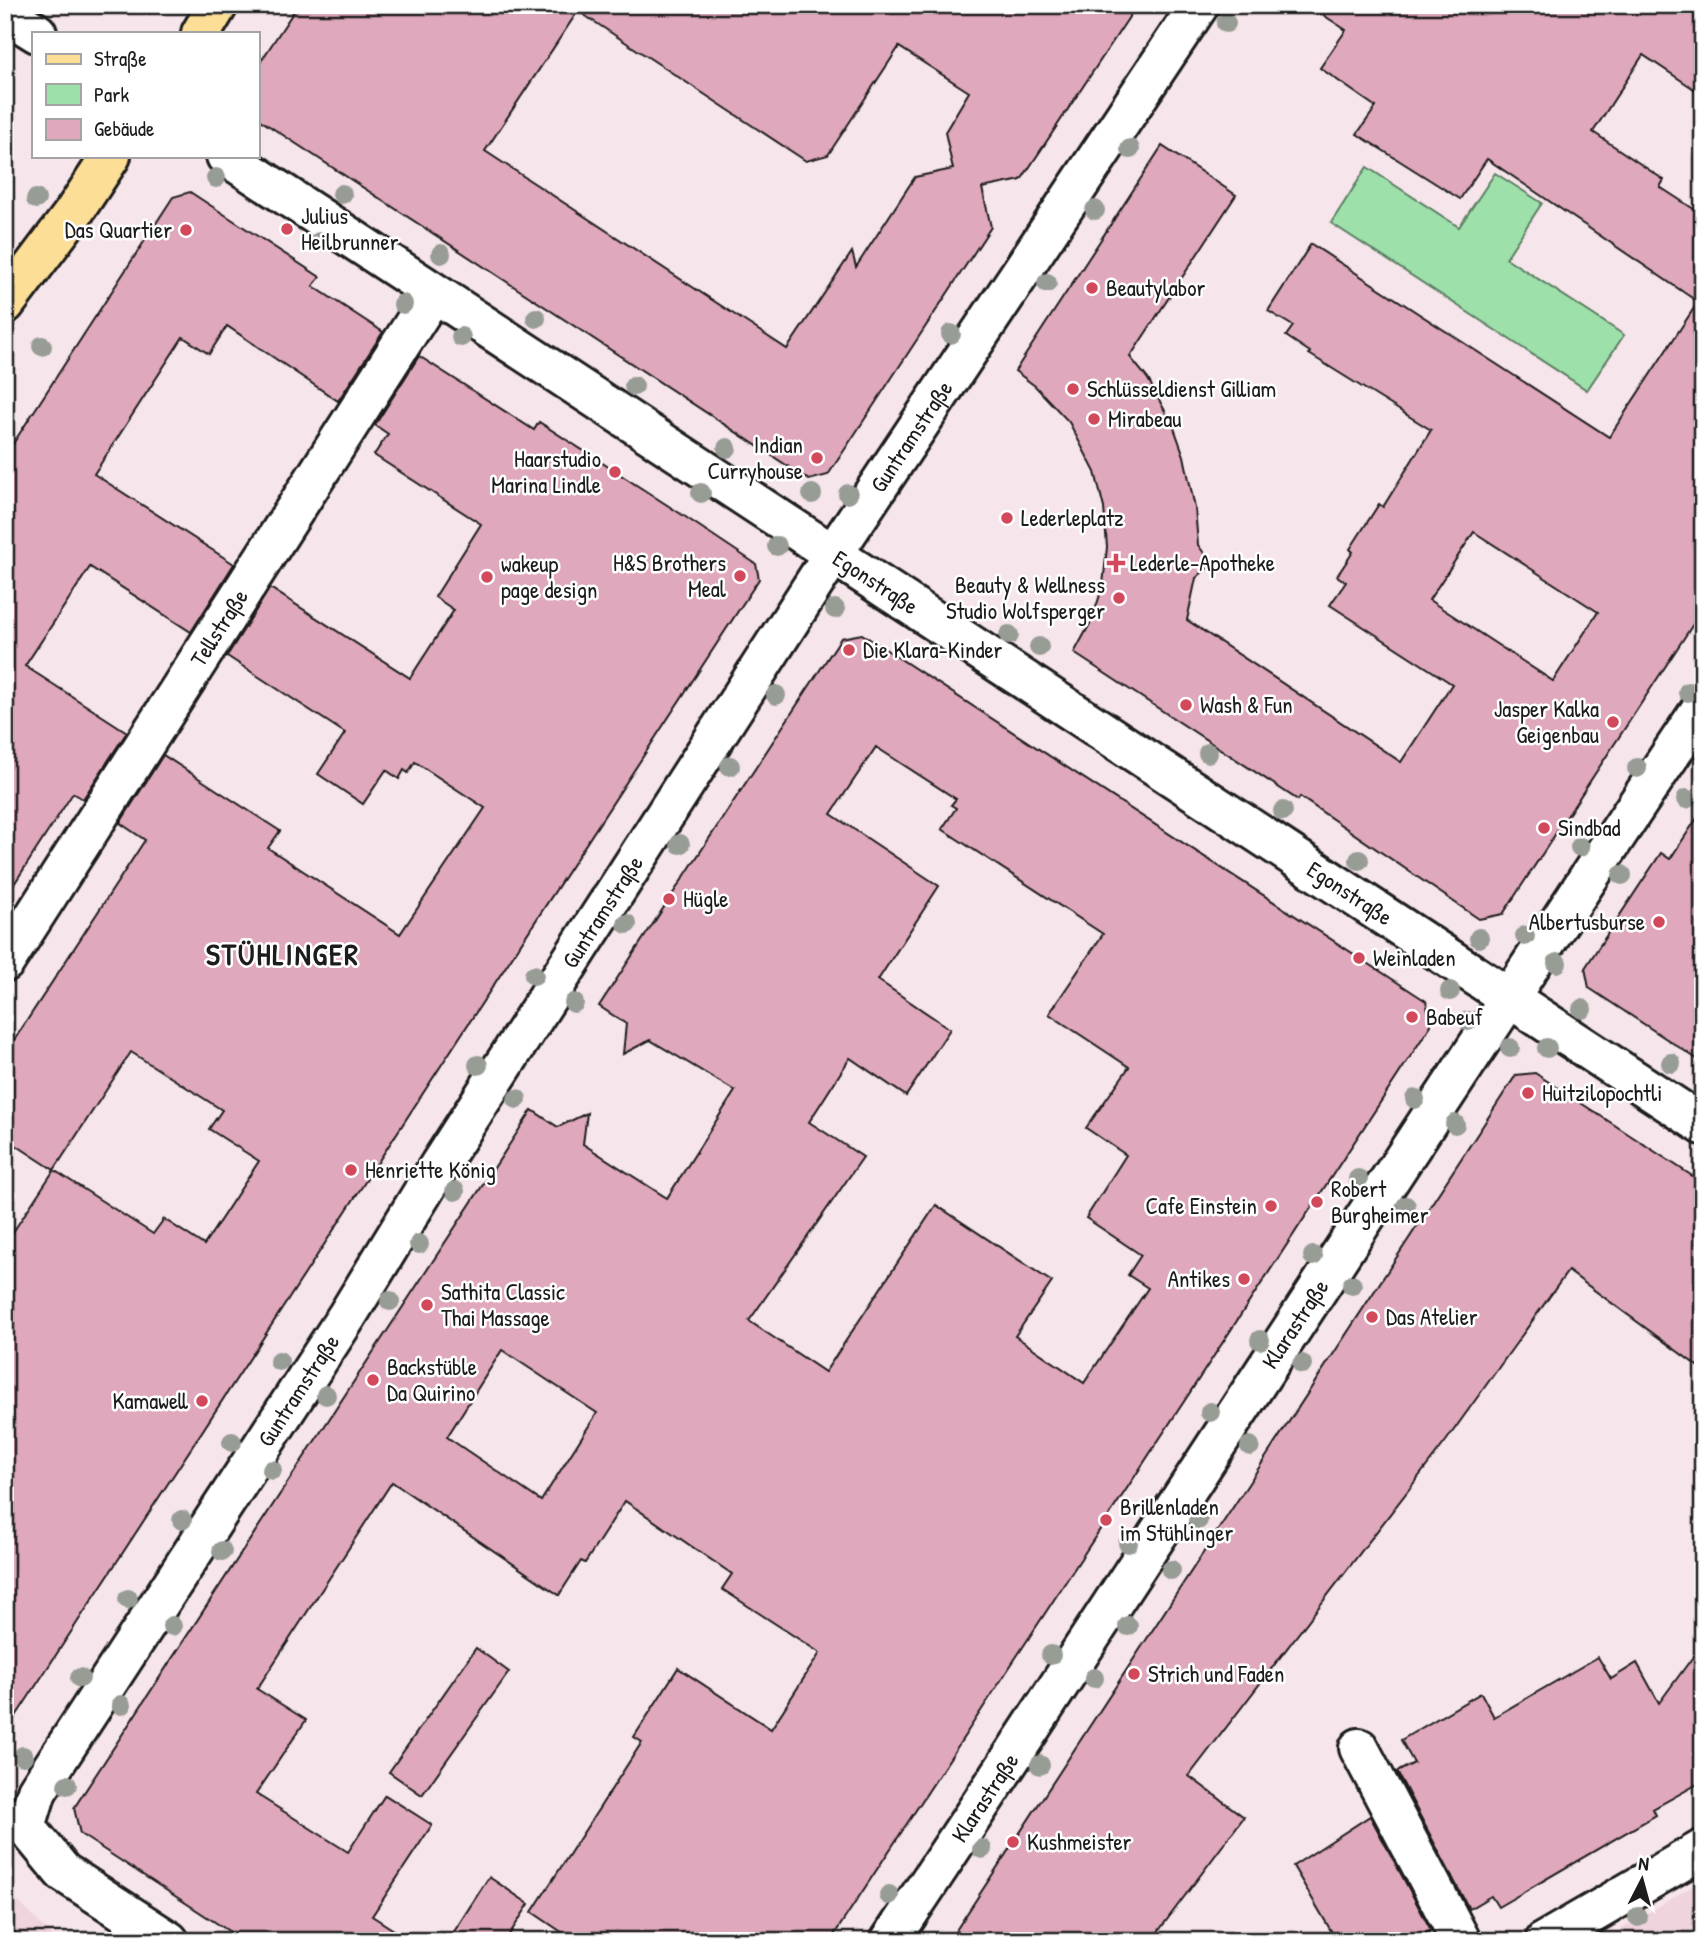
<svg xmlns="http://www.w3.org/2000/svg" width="1708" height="1946" font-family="'Patrick Hand',sans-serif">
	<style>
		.built { fill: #efd3dd }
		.green { fill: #9de0aa; stroke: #5c7e63; stroke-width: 2 }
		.building { fill: #e0a8bc; stroke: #1c1c1c; stroke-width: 2; fill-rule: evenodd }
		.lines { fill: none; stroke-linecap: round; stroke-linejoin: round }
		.minor-casing { stroke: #1c1c1c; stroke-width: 44 }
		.major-casing { stroke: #1c1c1c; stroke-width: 44 }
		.minor { stroke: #fff; stroke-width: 38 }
		.major { stroke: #fcde96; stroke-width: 38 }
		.tram { stroke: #1c1c1c; stroke-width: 2 }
		.tree { fill: #979c95 }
		.poi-dot { fill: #d1495b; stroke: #fff; stroke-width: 2.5 }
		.labels { text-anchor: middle; stroke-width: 5; stroke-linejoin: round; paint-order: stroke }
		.poi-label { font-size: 23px; fill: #1c1c1c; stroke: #fff; text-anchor: start }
		.street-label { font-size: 23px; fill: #1c1c1c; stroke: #fff }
		.district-label { font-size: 30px; font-weight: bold; letter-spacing: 2px; fill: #1c1c1c; stroke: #fff }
	</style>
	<rect width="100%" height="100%" fill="#f6e5eb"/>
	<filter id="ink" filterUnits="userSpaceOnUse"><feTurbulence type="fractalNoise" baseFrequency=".0143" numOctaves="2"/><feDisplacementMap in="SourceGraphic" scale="14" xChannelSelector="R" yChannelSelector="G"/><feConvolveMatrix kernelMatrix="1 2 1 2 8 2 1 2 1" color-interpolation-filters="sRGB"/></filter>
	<g filter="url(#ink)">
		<!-- built -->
		<g class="built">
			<polygon points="1703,1880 1703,1941 1601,1941"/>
			<polygon points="5,1888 57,1941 5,1941"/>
		</g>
		<!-- green -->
		<polygon class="green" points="1367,167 1459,227 1495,173 1542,203 1506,258 1624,335 1587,390 1331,223"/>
		<!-- building -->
		<g class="building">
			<path d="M298,5H1137L1021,180L982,188L991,227L828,475L809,480L257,118V67ZM578,11L806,161L828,155L899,47L969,92L945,132L953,169L915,177L856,267L852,252L787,349L485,151Z"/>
			<path d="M1308,5H1703V95L1643,55L1593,132L1664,180L1660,187L1703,215V609L1503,914L1479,919L1300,797L1298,800L1074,653L1092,620L1103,585L1107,547L1104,508L1095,472L1069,422L1035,386L1015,371L1162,146L1236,195L1130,357L1148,379L1174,428L1184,456L1195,508L1198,545L1212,564L1196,578L1187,620L1401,762L1452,684L1330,605L1346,582L1337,576L1353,552L1350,549L1379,504L1383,507L1431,430L1309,354L1310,352L1286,336L1293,326L1268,311L1311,244L1609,437L1698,302L1487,159L1460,199L1357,134L1376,107L1320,68L1346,30ZM1474,532L1598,612L1553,681L1429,600Z"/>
			<polygon points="190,192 320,277 313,286 383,332 338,401 227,326 209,354 183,337 94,474 234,564 191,632 90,567 25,666 127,732 83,799 73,793 5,898 5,456 173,197"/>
			<path d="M419,356L534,430L539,422L681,514L756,564L759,579L5,1733V1244L54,1170L5,1138V1054L145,840L120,823L163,755L280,831L268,848L400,934L485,808L415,762L408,773L404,770L399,779L386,770L363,804L318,774L345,733L227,656L270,588L410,678L454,610L435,597L481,524L374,455L388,434L375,425ZM131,1052L222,1110L209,1129L259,1161L204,1245L164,1219L153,1234L54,1170Z"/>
			<path d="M862,634L1426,1001L1431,1025L830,1941H575L532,1912L642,1742L634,1737L678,1668L771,1729L820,1653L722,1589L732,1574L625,1501L585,1563L581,1561L559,1595L392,1482L257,1689L306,1720L256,1794L348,1852L385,1795L432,1825L372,1916L411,1941H244L80,1834L74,1808L532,1110L558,1127L587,1113L583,1144L667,1198L735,1091L650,1040L623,1054L626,1024L599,1006L841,638ZM876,747L956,799L951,805L956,808L942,829L1103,934L1049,1014L1129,1067L1086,1128L1126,1155L1086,1218L1141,1255L1128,1275L1148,1288L1084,1383L1015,1336L1052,1282L936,1205L825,1372L749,1321L863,1157L809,1122L850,1058L906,1096L950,1029L878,980L939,886L831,814ZM502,1350L597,1413L541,1501L447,1437Z"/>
			<polygon points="1703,809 1703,1063 1589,988 1585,968 1661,853 1670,859"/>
			<polygon points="1535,1073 1703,1183 1703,1370 1568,1271 1446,1441 1189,1776 1244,1817 1151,1941 949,1941 1516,1075"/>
			<polygon points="1703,1643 1703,1781 1653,1809 1656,1815 1498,1907 1491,1896 1469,1909 1397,1772 1414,1763 1401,1740 1481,1693 1494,1717 1598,1657 1611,1679 1637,1663 1659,1703"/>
			<polygon points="476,1648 509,1672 422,1795 389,1772"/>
			<polygon points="1370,1816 1431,1930 1412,1941 1337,1941 1293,1866"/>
			<polygon points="489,1877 529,1904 505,1941 448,1941"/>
		</g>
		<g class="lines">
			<!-- minor casing -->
			<g class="minor-casing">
				<g id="minor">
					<polyline points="5,13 37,33"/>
					<path id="s1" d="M226,156L1703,1125"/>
					<path id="s2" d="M5,962L433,294"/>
					<polyline points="1359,1748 1461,1941"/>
					<polyline points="5,1815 26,1827 63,1872 169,1941"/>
					<path id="s3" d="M26,1827L37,1791L347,1316L440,1164L833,554L1199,5"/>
					<path id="s4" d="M890,1941C1163,1531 1428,1115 1703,706"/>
					<polyline points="1545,1941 1703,1849"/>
				</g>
			</g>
			<!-- major casing -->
			<g class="major-casing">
				<g id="major">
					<polyline points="201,33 218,5"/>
					<polyline points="5,304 72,215 111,156"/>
				</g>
			</g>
			<!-- minor -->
			<use href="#minor" class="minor"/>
			<!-- major -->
			<use href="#major" class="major"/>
			<!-- tram -->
			<polyline class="tram" points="5,1923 23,1941"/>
		</g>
		<!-- trees -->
		<g class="tree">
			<circle cx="1226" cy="23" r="10"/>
			<circle cx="1130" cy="149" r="10"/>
			<circle cx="216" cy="178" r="10"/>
			<circle cx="342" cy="194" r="10"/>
			<circle cx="36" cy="199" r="10"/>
			<circle cx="1095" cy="210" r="10"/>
			<circle cx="319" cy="242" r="10"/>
			<circle cx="441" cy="254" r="10"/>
			<circle cx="1047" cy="283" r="10"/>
			<circle cx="403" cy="304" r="10"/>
			<circle cx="536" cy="318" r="10"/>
			<circle cx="951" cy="334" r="10"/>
			<circle cx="461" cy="337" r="10"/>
			<circle cx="42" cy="346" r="10"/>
			<circle cx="634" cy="386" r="10"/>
			<circle cx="727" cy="448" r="10"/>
			<circle cx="701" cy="493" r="10"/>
			<circle cx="812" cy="494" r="10"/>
			<circle cx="848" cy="494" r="10"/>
			<circle cx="777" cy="546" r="10"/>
			<circle cx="835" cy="609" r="10"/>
			<circle cx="1009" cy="635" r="10"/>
			<circle cx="1039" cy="647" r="10"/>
			<circle cx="1688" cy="692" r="10"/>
			<circle cx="776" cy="695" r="10"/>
			<circle cx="1208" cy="753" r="10"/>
			<circle cx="730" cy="766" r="10"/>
			<circle cx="1637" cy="768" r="10"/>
			<circle cx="1686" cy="799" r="10"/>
			<circle cx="1283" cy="811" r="10"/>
			<circle cx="680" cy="844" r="10"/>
			<circle cx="1580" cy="847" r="10"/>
			<circle cx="1359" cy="860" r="10"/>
			<circle cx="1622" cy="875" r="10"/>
			<circle cx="627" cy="924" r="10"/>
			<circle cx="1525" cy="936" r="10"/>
			<circle cx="1479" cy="938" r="10"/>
			<circle cx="1557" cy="963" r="10"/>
			<circle cx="534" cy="975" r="10"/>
			<circle cx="1450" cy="991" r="10"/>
			<circle cx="574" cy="1003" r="10"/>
			<circle cx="1582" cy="1009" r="10"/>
			<circle cx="1468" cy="1021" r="10"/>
			<circle cx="1510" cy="1048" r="10"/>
			<circle cx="1547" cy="1048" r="10"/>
			<circle cx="1671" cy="1063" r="10"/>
			<circle cx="478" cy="1065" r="10"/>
			<circle cx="517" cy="1099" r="10"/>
			<circle cx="1415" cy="1099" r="10"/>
			<circle cx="1455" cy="1124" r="10"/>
			<circle cx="1358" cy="1179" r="10"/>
			<circle cx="455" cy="1191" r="10"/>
			<circle cx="1406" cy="1206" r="10"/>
			<circle cx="419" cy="1244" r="10"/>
			<circle cx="1313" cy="1256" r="10"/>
			<circle cx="1352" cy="1285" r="10"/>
			<circle cx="390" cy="1301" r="10"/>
			<circle cx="1260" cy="1340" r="10"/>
			<circle cx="279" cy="1361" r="10"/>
			<circle cx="1302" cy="1364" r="10"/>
			<circle cx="326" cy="1395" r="10"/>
			<circle cx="1210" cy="1412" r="10"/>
			<circle cx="232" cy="1442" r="10"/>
			<circle cx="1250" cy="1446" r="10"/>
			<circle cx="272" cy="1470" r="10"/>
			<circle cx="182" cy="1520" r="10"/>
			<circle cx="1198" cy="1520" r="10"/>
			<circle cx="1128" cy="1543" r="10"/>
			<circle cx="222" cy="1551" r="10"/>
			<circle cx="1171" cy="1570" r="10"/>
			<circle cx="128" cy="1599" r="10"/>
			<circle cx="172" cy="1626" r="10"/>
			<circle cx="1128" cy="1626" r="10"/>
			<circle cx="1051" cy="1655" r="10"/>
			<circle cx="80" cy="1678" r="10"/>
			<circle cx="1094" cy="1678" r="10"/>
			<circle cx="121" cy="1705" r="10"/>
			<circle cx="23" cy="1756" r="10"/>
			<circle cx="1040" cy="1765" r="10"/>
			<circle cx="67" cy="1785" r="10"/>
			<circle cx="982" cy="1849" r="10"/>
			<circle cx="889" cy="1895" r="10"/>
			<circle cx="1638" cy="1917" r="10"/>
		</g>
	</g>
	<!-- markers -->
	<g class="poi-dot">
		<circle cx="287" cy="229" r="7"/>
		<circle cx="186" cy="230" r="7"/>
		<circle cx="1092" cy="288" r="7"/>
		<circle cx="1073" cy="389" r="7"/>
		<circle cx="1094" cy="419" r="7"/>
		<circle cx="817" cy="458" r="7"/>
		<circle cx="615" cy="472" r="7"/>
		<circle cx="1007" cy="518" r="7"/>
		<path d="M1112.5 552.5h7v7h7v7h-7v7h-7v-7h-7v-7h7z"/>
		<circle cx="740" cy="576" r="7"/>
		<circle cx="487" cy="577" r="7"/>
		<circle cx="1119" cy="598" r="7"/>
		<circle cx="849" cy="650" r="7"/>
		<circle cx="1186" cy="705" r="7"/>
		<circle cx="1613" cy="722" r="7"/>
		<circle cx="1544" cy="828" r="7"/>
		<circle cx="669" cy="899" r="7"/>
		<circle cx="1659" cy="922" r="7"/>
		<circle cx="1359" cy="958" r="7"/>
		<circle cx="1412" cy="1017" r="7"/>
		<circle cx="1528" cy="1093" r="7"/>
		<circle cx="351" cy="1170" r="7"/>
		<circle cx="1317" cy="1202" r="7"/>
		<circle cx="1271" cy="1206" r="7"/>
		<circle cx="1244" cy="1279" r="7"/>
		<circle cx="427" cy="1305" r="7"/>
		<circle cx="1372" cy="1317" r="7"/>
		<circle cx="373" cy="1380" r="7"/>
		<circle cx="202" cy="1401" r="7"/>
		<circle cx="1106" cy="1520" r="7"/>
		<circle cx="1134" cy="1674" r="7"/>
		<circle cx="1013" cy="1842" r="7"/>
	</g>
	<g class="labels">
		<!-- poi labels -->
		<g class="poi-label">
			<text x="301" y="224">Julius<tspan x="301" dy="26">Heilbrunner</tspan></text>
			<text x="172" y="238" text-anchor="end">Das Quartier</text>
			<text x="1106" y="296">Beautylabor</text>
			<text x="1087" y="397">Schlüsseldienst Gilliam</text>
			<text x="1108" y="427">Mirabeau</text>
			<text x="803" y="453" text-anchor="end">Indian<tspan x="803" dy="26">Curryhouse</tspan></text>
			<text x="601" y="467" text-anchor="end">Haarstudio<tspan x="601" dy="26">Marina Lindle</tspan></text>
			<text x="1021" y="526">Lederleplatz</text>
			<text x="726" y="571" text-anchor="end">H&amp;S Brothers<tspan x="726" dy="26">Meal</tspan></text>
			<text x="1130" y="571">Lederle-Apotheke</text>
			<text x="501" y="572">wakeup<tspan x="501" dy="26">page design</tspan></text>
			<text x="1105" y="593" text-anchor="end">Beauty &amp; Wellness<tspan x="1105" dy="26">Studio Wolfsperger</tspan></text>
			<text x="863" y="658">Die Klara-Kinder</text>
			<text x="1200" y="713">Wash &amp; Fun</text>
			<text x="1599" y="717" text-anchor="end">Jasper Kalka<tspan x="1599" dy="26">Geigenbau</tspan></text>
			<text x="1558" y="836">Sindbad</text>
			<text x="683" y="907">Hügle</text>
			<text x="1645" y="930" text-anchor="end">Albertusburse</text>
			<text x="1373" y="966">Weinladen</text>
			<text x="1426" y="1025">Babeuf</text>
			<text x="1542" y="1101">Huitzilopochtli</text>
			<text x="365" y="1178">Henriette König</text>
			<text x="1331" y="1197">Robert<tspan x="1331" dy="26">Burgheimer</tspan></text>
			<text x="1257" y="1214" text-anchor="end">Cafe Einstein</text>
			<text x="1230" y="1287" text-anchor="end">Antikes</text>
			<text x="441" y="1300">Sathita Classic<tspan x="441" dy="26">Thai Massage</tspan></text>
			<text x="1386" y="1325">Das Atelier</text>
			<text x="387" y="1375">Backstüble<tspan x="387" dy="26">Da Quirino</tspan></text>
			<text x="188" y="1409" text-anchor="end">Kamawell</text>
			<text x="1120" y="1515">Brillenladen<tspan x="1120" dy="26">im Stühlinger</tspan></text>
			<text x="1148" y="1682">Strich und Faden</text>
			<text x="1027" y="1850">Kushmeister</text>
		</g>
		<!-- street labels -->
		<g class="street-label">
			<text dy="8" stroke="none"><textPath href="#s3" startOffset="1650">Guntramstraße</textPath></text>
			<text dy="8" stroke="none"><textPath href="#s1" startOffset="777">Egonstraße</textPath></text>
			<text dy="8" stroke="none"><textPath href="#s2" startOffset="397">Tellstraße</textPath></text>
			<text dy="8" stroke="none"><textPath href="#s1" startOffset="1344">Egonstraße</textPath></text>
			<text dy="8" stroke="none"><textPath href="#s3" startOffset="1083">Guntramstraße</textPath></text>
			<text dy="8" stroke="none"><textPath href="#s4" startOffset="738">Klarastraße</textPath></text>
			<text dy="8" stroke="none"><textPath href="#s3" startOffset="516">Guntramstraße</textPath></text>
			<text dy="8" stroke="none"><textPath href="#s4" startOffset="172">Klarastraße</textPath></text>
		</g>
		<!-- district labels -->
		<g class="district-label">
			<text x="283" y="965">STÜHLINGER</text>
		</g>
	</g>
	<!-- margin -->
	<rect width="1708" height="1946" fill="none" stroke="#fff" stroke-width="28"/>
	<rect x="14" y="14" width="1680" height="1918" fill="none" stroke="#1c1c1c" stroke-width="2.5" filter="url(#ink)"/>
	<!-- legend -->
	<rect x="32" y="32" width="228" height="126" fill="#ffffff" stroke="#a4a4a4" stroke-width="2"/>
	<rect x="46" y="54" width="35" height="10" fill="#fcde96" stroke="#a4a4a4" stroke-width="2"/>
	<text x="94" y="66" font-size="21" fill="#1c1c1c">Straße</text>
	<rect x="46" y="84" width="35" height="21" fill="#9de0aa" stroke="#a4a4a4" stroke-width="2"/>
	<text x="94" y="102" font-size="21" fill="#1c1c1c">Park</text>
	<rect x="46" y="119" width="35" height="21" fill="#e0a8bc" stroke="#a4a4a4" stroke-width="2"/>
	<text x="94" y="136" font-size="21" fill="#1c1c1c">Gebäude</text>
	<!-- north arrow -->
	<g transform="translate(1642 1880) rotate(6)" stroke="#ffffff" stroke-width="5" paint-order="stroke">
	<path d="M0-5L12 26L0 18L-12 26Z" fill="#1c1c1c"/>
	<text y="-10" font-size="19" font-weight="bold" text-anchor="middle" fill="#1c1c1c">N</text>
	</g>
</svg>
